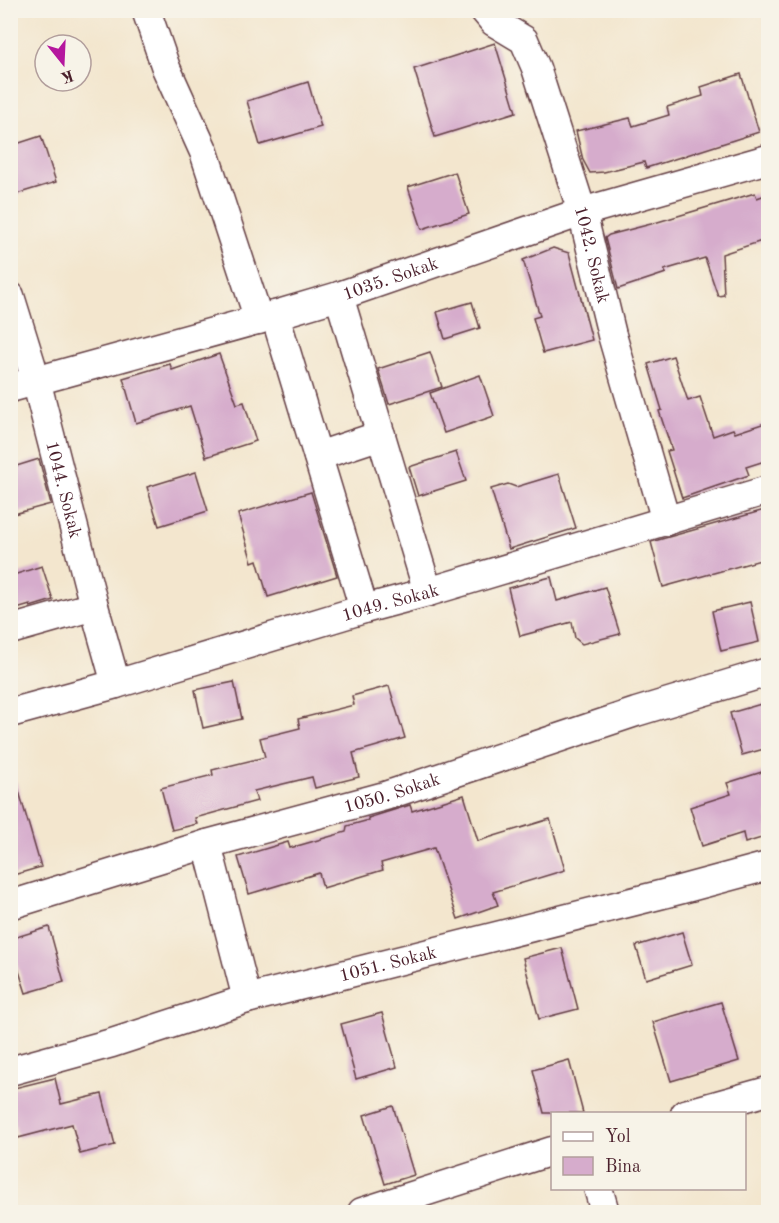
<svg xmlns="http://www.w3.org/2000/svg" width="779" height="1223" font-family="'Old Standard TT',serif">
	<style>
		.building { fill: #d6accc }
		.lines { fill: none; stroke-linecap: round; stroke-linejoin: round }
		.street-casing { stroke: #633d43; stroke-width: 31 }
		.street { stroke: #fff; stroke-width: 28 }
		.labels { text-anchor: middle; stroke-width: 5; stroke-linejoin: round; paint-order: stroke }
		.street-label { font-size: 18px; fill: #4a1f2b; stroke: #f7f3e8 }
	</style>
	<rect width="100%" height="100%" fill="#f7f3e8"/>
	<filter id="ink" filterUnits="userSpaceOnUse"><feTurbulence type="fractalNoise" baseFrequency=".0167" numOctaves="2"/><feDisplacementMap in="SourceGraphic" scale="12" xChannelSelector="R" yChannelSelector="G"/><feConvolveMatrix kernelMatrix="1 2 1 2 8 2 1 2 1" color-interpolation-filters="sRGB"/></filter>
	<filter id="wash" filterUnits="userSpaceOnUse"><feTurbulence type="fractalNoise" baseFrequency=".008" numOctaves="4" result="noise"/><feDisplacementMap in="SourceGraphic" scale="24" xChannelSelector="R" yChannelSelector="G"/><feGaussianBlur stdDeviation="1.35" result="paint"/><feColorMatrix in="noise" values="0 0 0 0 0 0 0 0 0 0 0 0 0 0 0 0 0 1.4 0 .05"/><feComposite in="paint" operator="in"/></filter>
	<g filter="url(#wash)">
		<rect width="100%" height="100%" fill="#f3e6ce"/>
		<g id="blocks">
			<!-- building -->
			<g class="building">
				<polygon points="495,43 516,112 435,137 414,69"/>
				<polygon points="741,74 759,132 646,168 644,162 604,172 590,173 583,160 576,131 630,118 633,126 669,115 667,107 703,96 701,87"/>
				<polygon points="308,82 321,127 260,145 247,101"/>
				<polygon points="41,136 56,182 10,196 10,146"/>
				<polygon points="455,172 469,214 422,229 408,187"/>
				<polygon points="755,193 757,198 768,194 768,239 722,254 724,295 718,296 705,258 664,270 666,273 618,289 605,238 609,235 651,224"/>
				<polygon points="553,248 569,253 592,340 543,353 533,318 540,316 523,260"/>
				<polygon points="472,302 480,328 445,339 437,312"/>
				<polygon points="430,352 442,387 389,404 378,369"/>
				<polygon points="219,354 237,404 244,402 256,441 206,457 190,406 136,423 123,378 170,364 172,370"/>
				<polygon points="673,356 688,401 700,397 713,436 733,429 735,433 768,422 768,460 746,467 749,475 682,498 667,451 672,450 659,411 662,410 648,364"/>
				<polygon points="480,375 494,416 444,433 430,393"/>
				<polygon points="456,452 466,481 418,496 409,467"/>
				<polygon points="39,459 51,504 10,515 10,468"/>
				<polygon points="196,472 208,511 159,526 147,487"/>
				<polygon points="559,474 576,528 509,549 491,489 508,484 516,487"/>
				<polygon points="311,492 337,576 268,597 257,560 252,562 238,514"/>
				<polygon points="768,509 768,558 663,587 651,542"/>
				<polygon points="42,566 53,600 30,607 30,605 10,611 10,576"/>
				<polygon points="551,577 557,601 605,587 620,634 582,644 575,638 572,622 520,636 508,588"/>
				<polygon points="750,602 759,642 721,651 712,611"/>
				<polygon points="234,682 242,719 203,728 195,690"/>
				<polygon points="389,686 405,738 353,753 359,777 315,788 312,777 254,791 257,801 195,818 197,824 172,830 161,788 213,775 212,770 265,757 260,738 300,728 298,719 354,705 352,696"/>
				<polygon points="768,702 768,748 742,755 730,713"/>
				<polygon points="765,771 768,782 768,836 745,843 743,833 702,846 690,807 731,794 727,783"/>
				<polygon points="16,781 41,867 10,876 10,782"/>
				<polygon points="464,795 478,841 550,819 565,870 493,892 498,905 458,919 434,848 381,863 383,870 323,888 319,873 249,894 238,857 288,842 290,848 346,832 347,826 369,820 368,818 410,805 412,811"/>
				<polygon points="49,927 64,982 26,993 10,943 10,939"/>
				<polygon points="682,932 692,965 646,979 636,946"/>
				<polygon points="562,948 578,1009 539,1019 523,958"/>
				<polygon points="721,1002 739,1061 671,1081 653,1022"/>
				<polygon points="382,1013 397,1067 356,1079 341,1024"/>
				<polygon points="569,1060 583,1113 544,1113 533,1070"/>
				<polygon points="55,1078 61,1104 102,1094 115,1145 80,1154 72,1124 18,1138 10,1107 10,1089"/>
				<polygon points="393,1106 414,1175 385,1184 364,1115"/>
			</g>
		</g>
	</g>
	<g filter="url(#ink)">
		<use href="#blocks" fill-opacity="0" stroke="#633d43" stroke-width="1.5"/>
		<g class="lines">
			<!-- street casing -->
			<g class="street-casing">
				<g id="street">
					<polyline points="146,10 166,68 204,152 259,320"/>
					<path id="s1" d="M484,10L494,22L524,40L536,68L582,212L612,335L666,521"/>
					<path id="s2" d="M10,296L36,380L94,606L116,684"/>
					<polyline points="339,296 428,592"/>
					<polyline points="275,315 364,609"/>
					<path id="s3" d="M10,388L275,315L339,296L582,212L768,159"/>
					<polyline points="318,456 381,435"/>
					<polyline points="10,630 94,606"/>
					<path id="s4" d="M10,713L116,684L364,609L428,592L768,490"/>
					<polyline points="207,844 247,999"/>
					<path id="s5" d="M10,905L207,844L385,796L636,712L768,672"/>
					<path id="s6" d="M10,1071L112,1043L247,999L679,890L768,866"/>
					<polyline points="685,1114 768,1091"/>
					<polyline points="598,1188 605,1212"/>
					<polyline points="362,1212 552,1151"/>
				</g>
			</g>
			<!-- street -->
			<use href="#street" class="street"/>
		</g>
	</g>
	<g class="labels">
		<!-- street labels -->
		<g class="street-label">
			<text dy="6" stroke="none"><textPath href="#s1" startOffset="276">1042. Sokak</textPath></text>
			<text dy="6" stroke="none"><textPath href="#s3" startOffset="396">1035. Sokak</textPath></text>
			<text dy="6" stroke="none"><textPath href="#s2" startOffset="201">1044. Sokak</textPath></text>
			<text dy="6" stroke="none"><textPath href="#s4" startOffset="396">1049. Sokak</textPath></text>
			<text dy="6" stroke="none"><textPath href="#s5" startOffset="398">1050. Sokak</textPath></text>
			<text dy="6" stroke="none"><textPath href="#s6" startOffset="393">1051. Sokak</textPath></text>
		</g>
	</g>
	<!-- margin -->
	<rect width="779" height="1223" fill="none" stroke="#f7f3e8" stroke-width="36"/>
	<!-- legend -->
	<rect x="551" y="1112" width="195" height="78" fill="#f7f3e8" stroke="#b29e9c" stroke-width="1.5"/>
	<rect x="563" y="1132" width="30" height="9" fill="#ffffff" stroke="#b29e9c" stroke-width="1.5"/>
	<text x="605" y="1142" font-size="18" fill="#4a1f2b">Yol</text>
	<rect x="563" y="1157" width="30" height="18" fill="#d6accc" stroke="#b29e9c" stroke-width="1.5"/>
	<text x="605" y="1172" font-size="18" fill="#4a1f2b">Bina</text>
	<!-- north arrow -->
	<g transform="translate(63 63) rotate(162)"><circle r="28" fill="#f7f3e8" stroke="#b29e9c" stroke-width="1.5"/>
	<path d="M0-4.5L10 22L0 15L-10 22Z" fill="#b5179e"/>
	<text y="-9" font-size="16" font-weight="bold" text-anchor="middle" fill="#4a1f2b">K</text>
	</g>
</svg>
